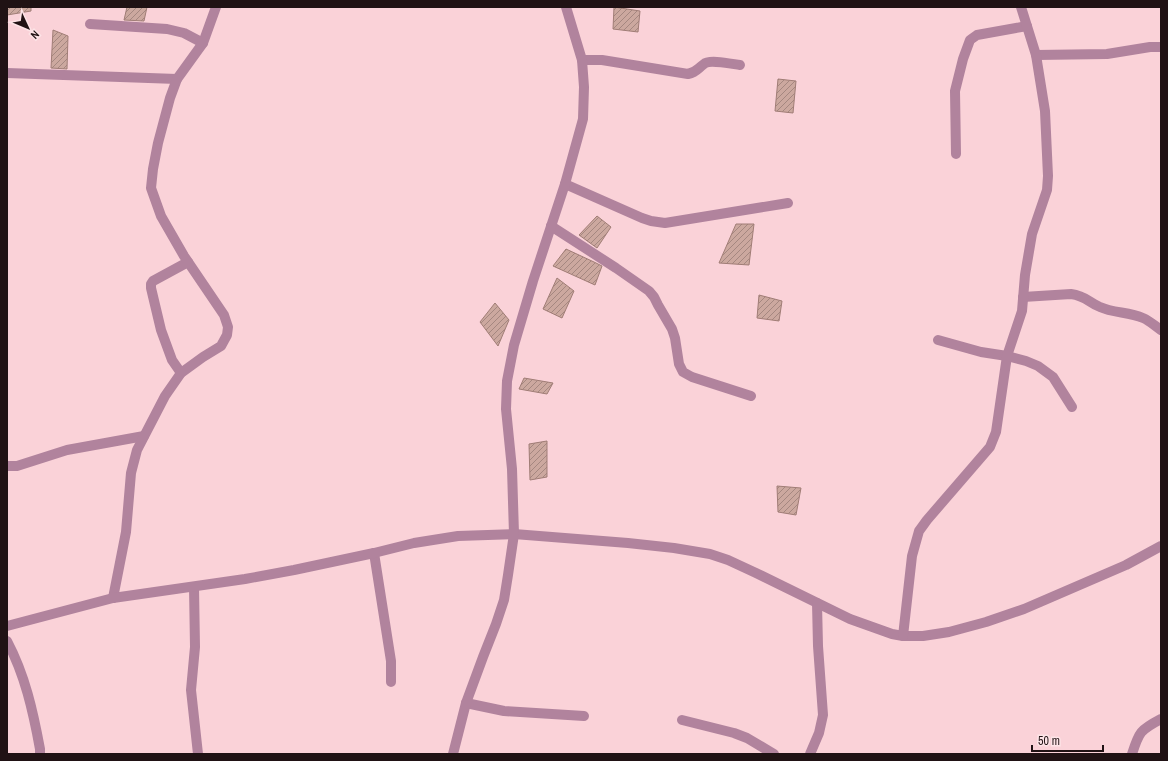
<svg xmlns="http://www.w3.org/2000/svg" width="1168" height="761" font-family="'Archivo Narrow',sans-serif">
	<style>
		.building { fill: url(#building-hatch); stroke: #a07d76 }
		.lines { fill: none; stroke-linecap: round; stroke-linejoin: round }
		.minor { stroke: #b1839d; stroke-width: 10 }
	</style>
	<defs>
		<pattern id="building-hatch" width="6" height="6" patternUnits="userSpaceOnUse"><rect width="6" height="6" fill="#cca89f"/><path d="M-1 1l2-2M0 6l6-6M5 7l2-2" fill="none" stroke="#a58780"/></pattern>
	</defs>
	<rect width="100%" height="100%" fill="#fad2d8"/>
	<!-- building -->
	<g class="building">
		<polygon points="7,7 31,7 31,11 7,15"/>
		<polygon points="127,7 147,7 144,21 124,20"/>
		<polygon points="614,7 640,11 638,32 613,29"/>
		<polygon points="53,30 68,36 67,69 51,68"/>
		<polygon points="778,79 796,81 793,113 775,111"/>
		<polygon points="597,216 611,227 597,248 579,235"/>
		<polygon points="736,224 754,224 749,265 719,263"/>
		<polygon points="566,249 594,262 602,266 595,285 553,266"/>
		<polygon points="557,278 574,291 562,318 543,309"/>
		<polygon points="759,295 782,301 779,321 757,318"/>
		<polygon points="495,303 509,320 498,346 480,322"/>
		<polygon points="524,378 553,383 547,394 519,389"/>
		<polygon points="547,441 547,477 530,480 529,444"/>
		<polygon points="777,486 801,488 796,515 778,512"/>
	</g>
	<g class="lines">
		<!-- minor -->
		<g class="minor">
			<polyline points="90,24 167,29 184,33 203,43"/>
			<polyline points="1036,55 1107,54 1150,47 1161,47"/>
			<path d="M582,60H602L688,74C697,72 697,69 704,64C709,59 732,64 740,65"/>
			<polyline points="7,73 177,79"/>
			<polyline points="956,154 955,91 963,59 970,40 977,35 1027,26"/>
			<polyline points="565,184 642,218 651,221 665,223 788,203"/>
			<polyline points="551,226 616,268 649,291 654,297 658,305 672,329 675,338 679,364 683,372 692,377 751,396"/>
			<path d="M1023,297L1071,294C1086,296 1088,302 1100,307C1113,313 1129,312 1143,318C1150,321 1155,326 1161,330"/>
			<polyline points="938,340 981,352 1007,356 1026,361 1038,366 1053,377 1072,407"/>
			<polyline points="181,373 172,360 161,330 151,288 151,284 153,281 188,262"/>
			<polyline points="7,466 17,466 67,450 144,436"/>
			<polyline points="374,553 391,661 391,682"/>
			<polyline points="194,587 195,647 191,690 198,754"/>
			<polyline points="113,598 126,532 131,473 137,450 165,396 181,373 203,357 221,346 227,335 228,327 224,315 184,256 161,216 151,188 153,169 158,143 170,98 177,79 203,43 216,7"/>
			<polyline points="7,626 113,598 245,579 294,570 374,553 414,543 458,536 514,534 628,543 674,548 710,554 728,560 756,573 850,619 892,634 903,636 923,636 949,632 986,622 1024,609 1126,565 1161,546"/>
			<polyline points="903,636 912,556 919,531 927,520 990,447 996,432 1007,356 1022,311 1025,275 1032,234 1047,190 1048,176 1045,111 1036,55 1021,7"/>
			<path d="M7,641C25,675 33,711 40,749V754"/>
			<polyline points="466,703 504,711 584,716"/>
			<polyline points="682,720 734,733 747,738 774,754"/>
			<polyline points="453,754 466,703 483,657 496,624 504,600 508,575 514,534 512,469 506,409 507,381 514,345 533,281 565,184 583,119 584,87 582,60 566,7"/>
			<polyline points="810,754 819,733 823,715 818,646 817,603"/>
			<path d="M1132,754C1139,732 1140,730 1161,719"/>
		</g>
	</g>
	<!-- border -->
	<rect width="1168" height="761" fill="none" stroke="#201214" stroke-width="16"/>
	<!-- north arrow -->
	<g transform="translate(28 28) rotate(134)" stroke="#fde4e7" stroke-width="3" paint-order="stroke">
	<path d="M0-3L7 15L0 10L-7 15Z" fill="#201214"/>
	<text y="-6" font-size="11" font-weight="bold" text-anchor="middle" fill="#201214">N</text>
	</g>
	<!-- scale -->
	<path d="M1032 745v6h71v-6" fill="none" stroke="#201214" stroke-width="2"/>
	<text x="1038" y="745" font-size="12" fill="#201214" stroke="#fde4e7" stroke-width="3" paint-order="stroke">50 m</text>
</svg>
